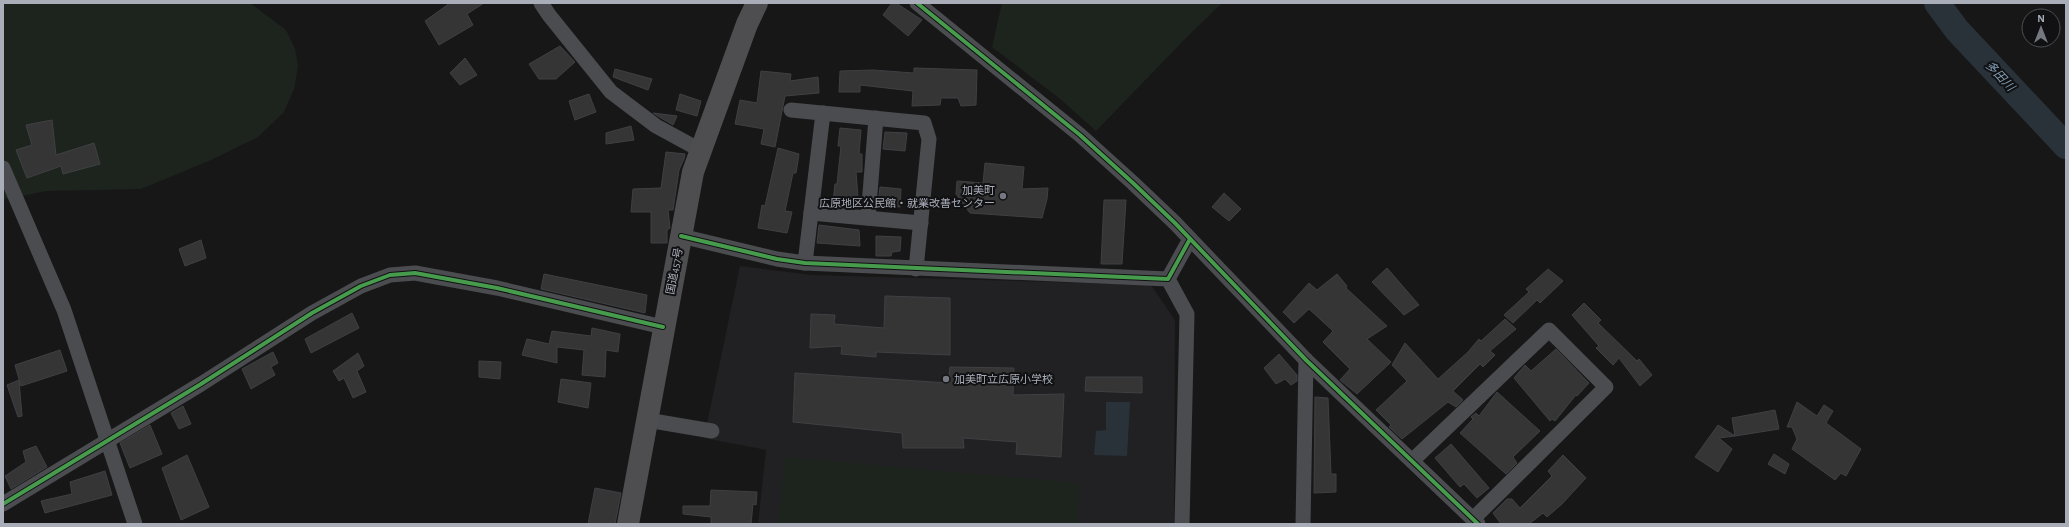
<svg xmlns="http://www.w3.org/2000/svg" width="2069" height="527" font-family="'Alegreya Sans','Noto Sans JP',sans-serif">
	<style>
		.built { fill: #212123 }
		.green { fill: #1d241e }
		.water { fill: #2a3239 }
		.lines { fill: none; stroke-linecap: round; stroke-linejoin: round }
		.river { stroke: #2a3239; stroke-width: 26 }
		.building { fill: #353536; stroke: #3f4043 }
		.minor { stroke: #4b4c50; stroke-width: 15 }
		.highway { stroke: #4e4e51; stroke-width: 22 }
		.cycleway-casing { stroke: #111113; stroke-width: 6 }
		.cycleway { stroke: #469c4c; stroke-width: 4 }
		.poi-dot { fill: #757880; stroke: #111113; stroke-width: 1.5 }
		.labels { text-anchor: middle; stroke-width: 4; stroke-linejoin: round; paint-order: stroke }
		.poi-label { font-size: 11px; fill: #a8adb8; stroke: #111113; text-anchor: end }
		.street-label { font-size: 11px; fill: #a8adb8; stroke: #111113 }
		.water-label { font-size: 12px; font-style: italic; fill: #7f9bb3; stroke: #111113 }
	</style>
	<rect width="100%" height="100%" fill="#171717"/>
	<!-- built -->
	<polygon class="built" points="740,266 812,275 1151,285 1175,320 1174,523 758,524 766,450 704,438"/>
	<!-- green -->
	<g class="green">
		<polygon points="3,3 250,3 286,30 295,49 298,66 294,89 284,112 258,137 211,160 141,189 46,191 3,200"/>
		<polygon points="1002,3 1222,3 1186,38 1096,131 1059,98 992,47"/>
		<polygon points="785,457 1079,483 1078,524 778,524"/>
	</g>
	<!-- water -->
	<polygon class="water" points="1106,402 1130,402 1127,456 1094,455 1096,431 1106,430"/>
	<g class="lines">
		<!-- river -->
		<polyline class="river" points="1937,3 1957,30 2066,146"/>
	</g>
	<!-- building -->
	<g class="building">
		<polygon points="450,3 484,3 467,14 473,25 439,45 425,21"/>
		<polygon points="892,3 896,3 922,20 908,36 883,15"/>
		<polygon points="560,46 575,62 556,79 539,79 529,64"/>
		<polygon points="465,58 477,75 460,85 450,73"/>
		<polygon points="914,68 977,70 976,105 961,106 958,98 941,98 940,105 912,106 913,91 860,85 860,92 839,92 840,71 873,70 914,73"/>
		<polygon points="615,69 652,79 648,90 613,77"/>
		<polygon points="761,71 791,74 790,81 818,77 819,93 785,96 775,147 761,144 764,129 735,124 740,100 757,103"/>
		<polygon points="589,94 596,112 575,120 569,101"/>
		<polygon points="680,94 701,101 697,116 676,110"/>
		<polygon points="653,113 677,116 673,125 661,118"/>
		<polygon points="52,120 56,155 94,143 100,164 63,174 61,166 27,178 16,150 32,145 26,125"/>
		<polygon points="631,126 634,140 606,144 606,133"/>
		<polygon points="840,128 861,130 859,154 862,154 862,172 856,172 858,197 852,197 849,204 833,202 835,184 837,184 841,146 838,146"/>
		<polygon points="885,132 907,133 905,151 883,149"/>
		<polygon points="778,148 799,154 796,173 793,173 785,211 792,212 787,233 758,228 762,205 765,206"/>
		<polygon points="666,152 685,154 684,159 679,170 673,210 668,210 670,228 667,230 667,243 651,243 651,212 631,212 633,189 661,188"/>
		<polygon points="985,163 1024,167 1022,189 1048,188 1047,199 1042,218 970,213 956,194 957,181 983,183"/>
		<polygon points="880,187 901,189 900,207 878,204"/>
		<polygon points="1224,193 1241,209 1229,221 1212,207"/>
		<polygon points="1104,200 1126,200 1122,264 1101,264"/>
		<polygon points="819,225 859,230 860,246 817,243"/>
		<polygon points="876,236 901,237 900,251 892,252 891,256 876,256"/>
		<polygon points="201,240 206,258 185,266 179,249"/>
		<polygon points="1387,268 1419,305 1404,315 1372,282"/>
		<polygon points="1548,269 1563,281 1540,303 1537,300 1513,323 1504,315 1529,292 1526,289"/>
		<polygon points="544,274 647,295 645,313 541,289"/>
		<polygon points="1337,274 1347,286 1346,288 1387,326 1367,339 1391,362 1357,394 1340,380 1350,369 1323,342 1333,331 1309,309 1294,323 1283,312 1309,283 1317,290"/>
		<polygon points="885,296 950,298 950,355 876,352 876,357 841,354 842,346 810,348 811,314 835,315 834,324 884,328"/>
		<polygon points="1584,303 1601,320 1598,323 1637,361 1639,359 1652,375 1640,386 1619,358 1613,365 1596,348 1599,346 1572,315"/>
		<polygon points="352,313 359,328 311,353 305,339"/>
		<polygon points="1505,319 1516,329 1490,351 1495,355 1483,367 1480,364 1453,391 1463,400 1456,407 1448,402 1402,439 1389,427 1391,425 1376,410 1407,381 1392,365 1405,343 1438,379 1468,352 1479,339 1481,341"/>
		<polygon points="592,328 620,334 618,352 606,350 605,377 582,375 584,350 557,347 557,363 522,355 527,339 549,344 552,331 591,336"/>
		<polygon points="1556,349 1589,383 1577,396 1576,395 1555,421 1552,419 1550,421 1514,378 1525,365 1531,371"/>
		<polygon points="60,350 67,371 21,386 15,365"/>
		<polygon points="273,352 278,363 271,367 275,375 251,389 242,369"/>
		<polygon points="358,353 364,366 357,371 366,392 353,398 344,378 339,381 333,371"/>
		<polygon points="1279,354 1297,375 1297,381 1291,385 1285,379 1276,384 1264,368"/>
		<polygon points="479,361 501,362 500,379 479,377"/>
		<polygon points="950,367 1014,368 1013,395 1064,394 1061,457 1016,454 1017,442 963,438 964,448 903,448 902,433 793,422 795,373 948,383"/>
		<polygon points="1086,377 1142,377 1142,393 1085,391"/>
		<polygon points="561,379 591,383 588,408 558,402"/>
		<polygon points="19,380 22,416 18,417 7,385"/>
		<polygon points="1497,392 1540,431 1513,457 1517,463 1506,474 1460,433 1473,419 1471,417 1476,413 1479,416"/>
		<polygon points="1315,397 1328,398 1331,474 1336,474 1336,492 1314,493"/>
		<polygon points="1797,402 1817,416 1824,405 1833,411 1826,423 1861,449 1846,476 1841,473 1835,480 1792,449 1797,439 1792,427 1787,427"/>
		<polygon points="183,406 191,424 179,429 171,413"/>
		<polygon points="1775,410 1779,429 1735,436 1732,418"/>
		<polygon points="150,425 162,454 130,468 120,443"/>
		<polygon points="1718,425 1735,436 1719,438 1732,449 1718,472 1695,457"/>
		<polygon points="1451,444 1489,488 1477,498 1464,484 1460,487 1435,458"/>
		<polygon points="36,446 47,467 11,489 5,476 26,462 23,451"/>
		<polygon points="1774,454 1789,464 1785,474 1768,464"/>
		<polygon points="187,455 209,507 181,520 162,468"/>
		<polygon points="1563,455 1586,478 1562,504 1547,517 1543,513 1529,524 1501,524 1493,513 1507,499 1512,499 1520,508 1552,476 1548,471"/>
		<polygon points="105,471 112,495 45,513 41,501 72,494 70,482"/>
		<polygon points="595,488 621,493 615,524 588,524"/>
		<polygon points="711,490 757,492 756,505 753,504 751,524 711,524 711,517 683,514 683,506 710,506"/>
	</g>
	<g class="lines">
		<!-- minor -->
		<g class="minor">
			<polyline points="541,3 549,15 611,92 656,126 700,150"/>
			<polyline points="917,3 1080,135 1133,183 1175,223 1306,360 1478,524"/>
			<polyline points="791,110 924,123 929,139 916,269"/>
			<polyline points="3,168 64,310 135,524"/>
			<polyline points="811,213 921,223"/>
			<polyline points="868,218 876,118"/>
			<polyline points="681,236 777,259 805,263 1168,279 1190,239"/>
			<polyline points="805,263 823,113"/>
			<polyline points="1168,279 1187,314 1182,524"/>
			<polyline points="647,420 712,431"/>
			<polyline points="1412,461 1549,330 1606,387 1473,519"/>
			<polyline points="3,504 201,384 312,313 361,286 390,275 415,273 497,288 663,327"/>
			<polyline points="1303,524 1306,360"/>
		</g>
		<!-- highway -->
		<polyline class="highway" points="628,524 693,172 747,24 757,3"/>
		<!-- cycleway casing -->
		<g class="cycleway-casing">
			<g id="cycleway">
				<polyline points="917,3 1080,135 1133,183 1175,223 1306,360 1478,524"/>
				<polyline points="681,236 777,259 805,263 1168,279 1190,239"/>
				<polyline points="3,504 201,384 312,313 361,286 390,275 415,273 497,288 663,327"/>
			</g>
		</g>
		<!-- cycleway -->
		<use href="#cycleway" class="cycleway"/>
	</g>
	<!-- markers -->
	<g class="poi-dot">
		<circle cx="1003" cy="196" r="4"/>
		<circle cx="946" cy="379" r="4"/>
	</g>
	<g class="labels">
		<!-- poi labels -->
		<g class="poi-label">
			<text x="995" y="194">加美町<tspan x="995" dy="13">広原地区公民館・就業改善センター</tspan></text>
			<text x="954" y="383" text-anchor="start">加美町立広原小学校</text>
		</g>
		<!-- street labels -->
		<g class="street-label">
			<text transform="translate(674 271) rotate(-79)" y="4">国道457号</text>
		</g>
		<!-- water labels -->
		<g class="water-label">
			<text transform="translate(2000 76) rotate(47)" y="4">多田川</text>
		</g>
	</g>
	<!-- border -->
	<rect width="2069" height="527" fill="none" stroke="#a8adb8" stroke-width="8"/>
	<!-- north arrow -->
	<g transform="translate(2041 28)"><circle r="19" fill="#111113" stroke="#4d4f55"/>
	<path d="M0-3L7 15L0 10L-7 15Z" fill="#757880"/>
	<text y="-6" font-size="11" font-weight="bold" text-anchor="middle" fill="#a8adb8">N</text>
	</g>
</svg>
